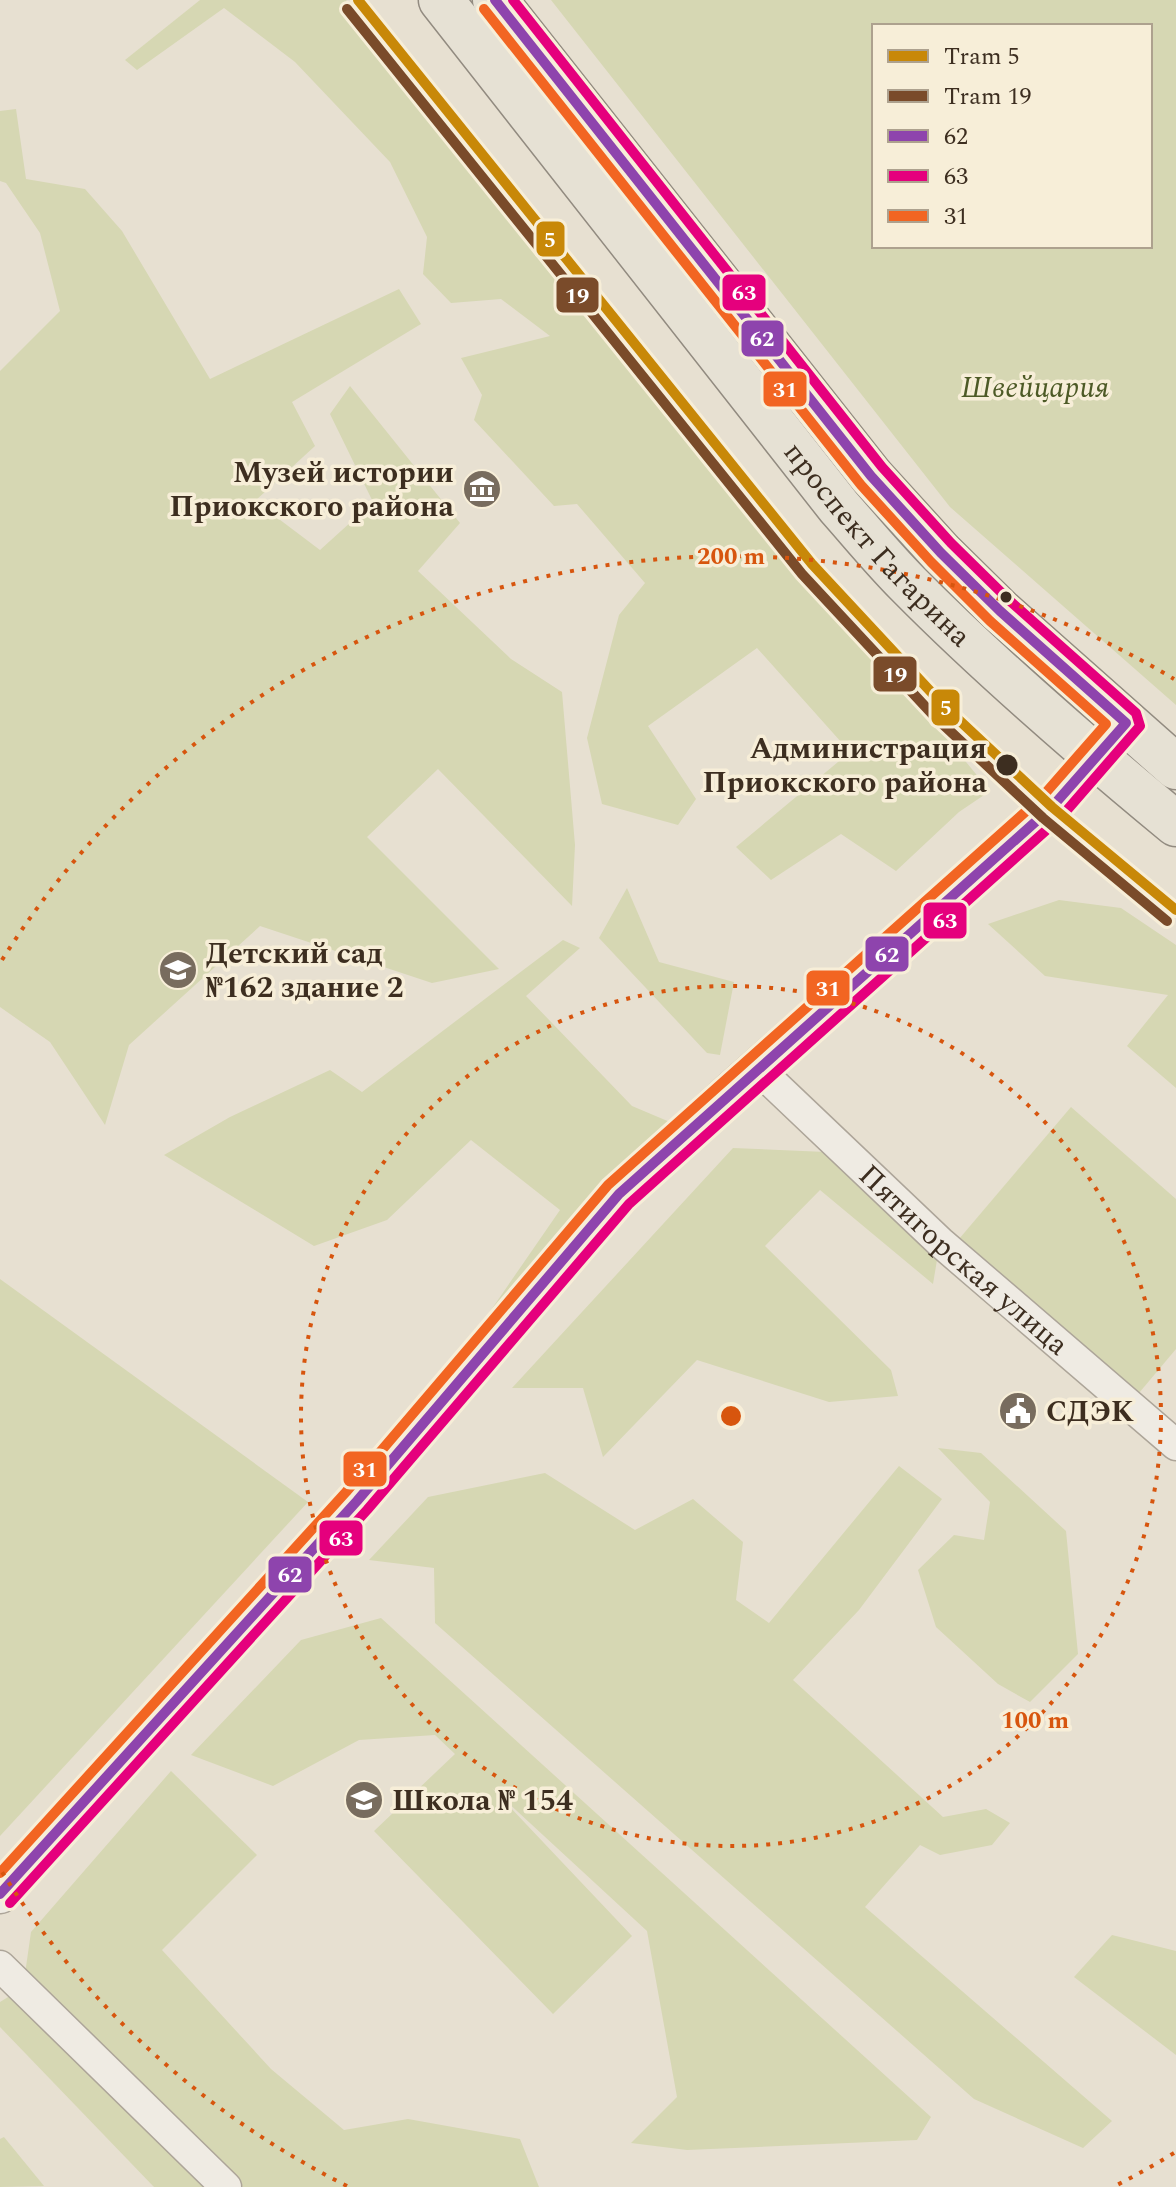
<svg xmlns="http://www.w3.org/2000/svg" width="1176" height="2187" font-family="Spectral,serif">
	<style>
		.green { fill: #d6d7b3; fill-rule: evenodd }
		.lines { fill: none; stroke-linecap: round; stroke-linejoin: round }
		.minor-casing { stroke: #ada599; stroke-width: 33 }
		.tertiary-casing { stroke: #ada599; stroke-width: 41 }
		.primary-casing { stroke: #928b80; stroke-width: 47 }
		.minor { stroke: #efebe3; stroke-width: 30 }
		.tertiary { stroke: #efebe3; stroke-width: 38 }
		.primary { stroke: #e6e1d4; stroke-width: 44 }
		.bus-1-casing { stroke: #f7eed8; stroke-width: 16 }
		.bus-2-casing { stroke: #f7eed8; stroke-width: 16 }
		.bus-3-casing { stroke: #f7eed8; stroke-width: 16 }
		.bus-1 { stroke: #8e44ad; stroke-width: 10 }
		.bus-2 { stroke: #e5007d; stroke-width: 10 }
		.bus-3 { stroke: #f26522; stroke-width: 10 }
		.tram-1-casing { stroke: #f7eed8; stroke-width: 16 }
		.tram-2-casing { stroke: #f7eed8; stroke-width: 16 }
		.tram-1 { stroke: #c88808; stroke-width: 10 }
		.tram-2 { stroke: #7a4b2a; stroke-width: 10 }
		.ring { fill: none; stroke: #d7550e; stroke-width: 4; stroke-dasharray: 4 8 }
		.bus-dot { fill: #3d2e20; stroke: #f7eed8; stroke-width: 3 }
		.labels { text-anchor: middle; stroke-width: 7; stroke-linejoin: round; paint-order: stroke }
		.park-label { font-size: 30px; font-style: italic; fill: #4d5a26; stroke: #f7eed8 }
		.poi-label { font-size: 30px; font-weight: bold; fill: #3d2e20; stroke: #f7eed8; text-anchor: start }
		.street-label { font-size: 30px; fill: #3d2e20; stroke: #f7eed8 }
		.stop-label { font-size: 30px; font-weight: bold; fill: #3d2e20; stroke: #f7eed8; text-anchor: end }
		.centre { fill: #d7550e; stroke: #f7eed8; stroke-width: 4 }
		.ring-label { font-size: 24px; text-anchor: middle; font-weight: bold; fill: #d7550e; stroke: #f7eed8; stroke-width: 7; stroke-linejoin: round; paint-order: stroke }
		.line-badge { stroke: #f7eed8; stroke-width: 3 }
		.badge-label { font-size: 22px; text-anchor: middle; font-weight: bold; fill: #fff }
	</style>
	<rect width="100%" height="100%" fill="#e7e0d1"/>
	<!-- green -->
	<g class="green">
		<polygon points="200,0 346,0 597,315 990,791 959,812 896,871 841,834 771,880 736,847 850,752 757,648 648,726 696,799 678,825 602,804 587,738 619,615 645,583 577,504 554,506 474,420 482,395 461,358 550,336 501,299 451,303 423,274 427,237 390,162 295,62 224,8 137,70 125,60"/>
		<path d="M551,0H1176V705L950,507ZM874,26H1150V246H874Z"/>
		<polygon points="16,109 26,179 85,189 122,231 210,379 399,289 421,324 292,402 315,446 255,501 320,550 373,502 330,414 350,386 460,523 418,571 511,659 562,692 575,845 572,906 438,769 367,837 499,969 432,983 260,926 129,1045 105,1125 50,1042 0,1007 0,371 60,311 40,233 6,183 0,181 0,111"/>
		<polygon points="627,888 659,962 734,982 720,1055 707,1053 599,938"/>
		<polygon points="1059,900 1121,908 1176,945 1176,1088 1127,1046 1168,995 1045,976 988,924"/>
		<polygon points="563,940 580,948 526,996 632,1106 684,1128 492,1329 482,1323 560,1210 471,1140 387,1220 314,1246 164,1155 230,1117 330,1070 362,1092"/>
		<polygon points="1071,1107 1176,1199 1176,1349 1139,1393 959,1239"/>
		<polygon points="733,1148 826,1152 937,1260 933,1284 820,1190 765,1246 891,1370 898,1396 829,1402 697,1360 603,1457 583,1388 512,1388"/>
		<polygon points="0,1279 308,1502 0,1836"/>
		<polygon points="938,1448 981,1453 1066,1531 1078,1654 1030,1702 998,1684 936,1627 918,1570 954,1535 984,1540 990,1502"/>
		<polygon points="899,1466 942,1499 859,1610 793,1680 943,1817 986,1809 1010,1823 992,1845 940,1855 920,1845 865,1907 1112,2121 1083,2148 974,2099 435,1623 434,1568 369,1560 428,1497 545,1473 635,1530 693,1499 743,1542 736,1600 769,1623"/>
		<polygon points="381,1618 931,2117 917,2140 687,2150 631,2143 677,2097 647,1931 492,1788 632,1936 553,2014 374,1831 455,1754 435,1735 359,1740 273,1786 191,1755 301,1640"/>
		<polygon points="171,1771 257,1855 162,1950 271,2069 344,2130 408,2119 520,2139 539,2187 243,2187 25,1974 31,1932"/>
		<polygon points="1112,1935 1176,1951 1176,2055 1074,1977"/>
		<polygon points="13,1994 210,2187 154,2187 0,2027 0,2002"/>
		<polygon points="4,2137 44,2186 0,2187 0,2139"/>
	</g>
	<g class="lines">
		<!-- minor casing -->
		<g class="minor-casing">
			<g id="minor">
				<path id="s1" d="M757,1068L940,1242L1176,1445"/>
				<polyline points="0,1966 226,2187"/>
			</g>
		</g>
		<!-- tertiary casing -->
		<g class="tertiary-casing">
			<polyline id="tertiary" points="0,1894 357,1501 619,1194 733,1090 1052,807 1096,758"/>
		</g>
		<!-- primary casing -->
		<g class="primary-casing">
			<g id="primary">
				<path id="s2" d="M441,0L839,507C862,533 884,560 908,584C992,669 1084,748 1176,824"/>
				<polyline points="495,0 871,476 941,553 1000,611 1176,767"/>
			</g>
		</g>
		<!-- minor -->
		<use href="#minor" class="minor"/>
		<!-- tertiary -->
		<use href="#tertiary" class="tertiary"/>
		<!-- primary -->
		<use href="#primary" class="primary"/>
		<!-- bus-1 casing -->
		<g class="bus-1-casing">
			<polyline id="bus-1" points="0,1894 357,1501 619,1194 1052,807 1126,723 1000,611 941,553 871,476 495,0"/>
		</g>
		<!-- bus-2 casing -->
		<g class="bus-2-casing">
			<polyline id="bus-2" points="10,1903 367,1510 629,1204 1061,817 1140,726 1136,713 1010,601 951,543 882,467 513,0"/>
		</g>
		<!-- bus-3 casing -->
		<g class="bus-3-casing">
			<polyline id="bus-3" points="0,1873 346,1492 608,1185 1042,797 1106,724 990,621 931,562 861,485 484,9"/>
		</g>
		<!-- bus-1 -->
		<use href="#bus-1" class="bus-1"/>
		<!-- bus-2 -->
		<use href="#bus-2" class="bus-2"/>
		<!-- bus-3 -->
		<use href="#bus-3" class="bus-3"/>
		<!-- tram-1 casing -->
		<g class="tram-1-casing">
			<polyline id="tram-1" points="358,0 812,564 945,707 1052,807 1176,910"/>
		</g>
		<!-- tram-2 casing -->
		<g class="tram-2-casing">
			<polyline id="tram-2" points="347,9 802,574 935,717 1043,818 1167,921"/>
		</g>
		<!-- tram-1 -->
		<use href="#tram-1" class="tram-1"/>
		<!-- tram-2 -->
		<use href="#tram-2" class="tram-2"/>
	</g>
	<!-- distance rings -->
	<g class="ring">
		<circle cx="731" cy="1416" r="430"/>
		<path d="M1174 2153A860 860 0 0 1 1115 2186M347 2186A860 860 0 0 1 2 1872M2 960A860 860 0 0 1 1174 679"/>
	</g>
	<!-- icons -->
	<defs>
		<g id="museum-disc" transform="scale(2)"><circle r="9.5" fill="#786c5e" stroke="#f7eed8"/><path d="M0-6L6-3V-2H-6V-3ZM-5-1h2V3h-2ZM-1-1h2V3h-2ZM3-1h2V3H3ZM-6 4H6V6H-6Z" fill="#fff"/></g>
		<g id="school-disc" transform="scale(2)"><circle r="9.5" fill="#786c5e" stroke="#f7eed8"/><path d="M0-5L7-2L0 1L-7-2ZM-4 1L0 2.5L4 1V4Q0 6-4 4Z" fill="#fff"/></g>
		<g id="civic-disc" transform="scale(2)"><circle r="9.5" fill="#786c5e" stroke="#f7eed8"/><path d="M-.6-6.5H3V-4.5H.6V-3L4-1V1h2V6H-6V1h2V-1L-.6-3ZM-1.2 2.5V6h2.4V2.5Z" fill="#fff"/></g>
	</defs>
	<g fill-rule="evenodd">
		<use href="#museum-disc" x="482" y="489"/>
		<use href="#school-disc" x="178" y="970"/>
		<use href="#civic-disc" x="1018" y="1411"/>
		<use href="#school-disc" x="364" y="1800"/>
	</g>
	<!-- markers -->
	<g class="bus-dot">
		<circle cx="1006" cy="597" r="7"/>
		<circle cx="1007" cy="765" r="12"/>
	</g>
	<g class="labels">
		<!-- park labels -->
		<g class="park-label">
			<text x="1035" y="397">Швейцария</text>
		</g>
		<!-- poi labels -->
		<g class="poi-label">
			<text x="454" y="482" text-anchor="end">Музей истории<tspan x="454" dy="34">Приокского района</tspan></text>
			<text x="206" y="963">Детский сад<tspan x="206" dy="34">№162 здание 2</tspan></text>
			<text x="1046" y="1421">СДЭК</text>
			<text x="392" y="1810">Школа № 154</text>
		</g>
		<!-- street labels -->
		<g class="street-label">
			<text dy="10" stroke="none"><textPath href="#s2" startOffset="698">проспект Гагарина</textPath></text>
			<text dy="10" stroke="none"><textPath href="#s1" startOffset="282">Пятигорская улица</textPath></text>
		</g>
		<!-- stop labels -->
		<g class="stop-label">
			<text x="987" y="758">Администрация<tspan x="987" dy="34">Приокского района</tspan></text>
		</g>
	</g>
	<circle cx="731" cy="1416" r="12" class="centre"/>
	<g class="ring-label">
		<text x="731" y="564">200 m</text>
		<text x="1035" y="1728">100 m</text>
	</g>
	<g class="line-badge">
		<rect x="535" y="220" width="31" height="38" rx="8" fill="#c88808"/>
		<rect x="721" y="273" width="46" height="39" rx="8" fill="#e5007d"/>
		<rect x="555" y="276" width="45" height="38" rx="8" fill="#7a4b2a"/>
		<rect x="740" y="319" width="45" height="39" rx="8" fill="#8e44ad"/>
		<rect x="762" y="370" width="46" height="38" rx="8" fill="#f26522"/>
		<rect x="872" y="655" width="46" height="38" rx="8" fill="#7a4b2a"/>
		<rect x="930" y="688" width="31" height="39" rx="8" fill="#c88808"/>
		<rect x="922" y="901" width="46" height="39" rx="8" fill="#e5007d"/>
		<rect x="864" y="935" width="46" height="38" rx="8" fill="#8e44ad"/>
		<rect x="805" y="969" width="46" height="38" rx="8" fill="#f26522"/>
		<rect x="342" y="1450" width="46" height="38" rx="8" fill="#f26522"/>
		<rect x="318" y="1519" width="46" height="38" rx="8" fill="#e5007d"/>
		<rect x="267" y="1555" width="46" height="39" rx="8" fill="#8e44ad"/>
	</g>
	<g class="badge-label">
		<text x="550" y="247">5</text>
		<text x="744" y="300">63</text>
		<text x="577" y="303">19</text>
		<text x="762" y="346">62</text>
		<text x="785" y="397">31</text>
		<text x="895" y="682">19</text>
		<text x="946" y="715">5</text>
		<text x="945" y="928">63</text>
		<text x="887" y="962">62</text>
		<text x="828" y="996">31</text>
		<text x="365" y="1477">31</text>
		<text x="341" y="1546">63</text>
		<text x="290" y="1582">62</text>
	</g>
	<!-- legend -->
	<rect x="872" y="24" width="280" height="224" fill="#f7eed8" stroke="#ada18e" stroke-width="2"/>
	<rect x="888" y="50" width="40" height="12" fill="#c88808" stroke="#ada18e" stroke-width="2"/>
	<text x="944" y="64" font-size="24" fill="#3d2e20">Tram 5</text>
	<rect x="888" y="90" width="40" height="12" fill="#7a4b2a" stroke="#ada18e" stroke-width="2"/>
	<text x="944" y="104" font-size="24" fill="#3d2e20">Tram 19</text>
	<rect x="888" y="130" width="40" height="12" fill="#8e44ad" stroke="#ada18e" stroke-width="2"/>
	<text x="944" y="144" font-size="24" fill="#3d2e20">62</text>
	<rect x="888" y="170" width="40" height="12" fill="#e5007d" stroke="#ada18e" stroke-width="2"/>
	<text x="944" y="184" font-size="24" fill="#3d2e20">63</text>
	<rect x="888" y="210" width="40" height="12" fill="#f26522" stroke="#ada18e" stroke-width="2"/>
	<text x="944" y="224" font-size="24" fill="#3d2e20">31</text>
</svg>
